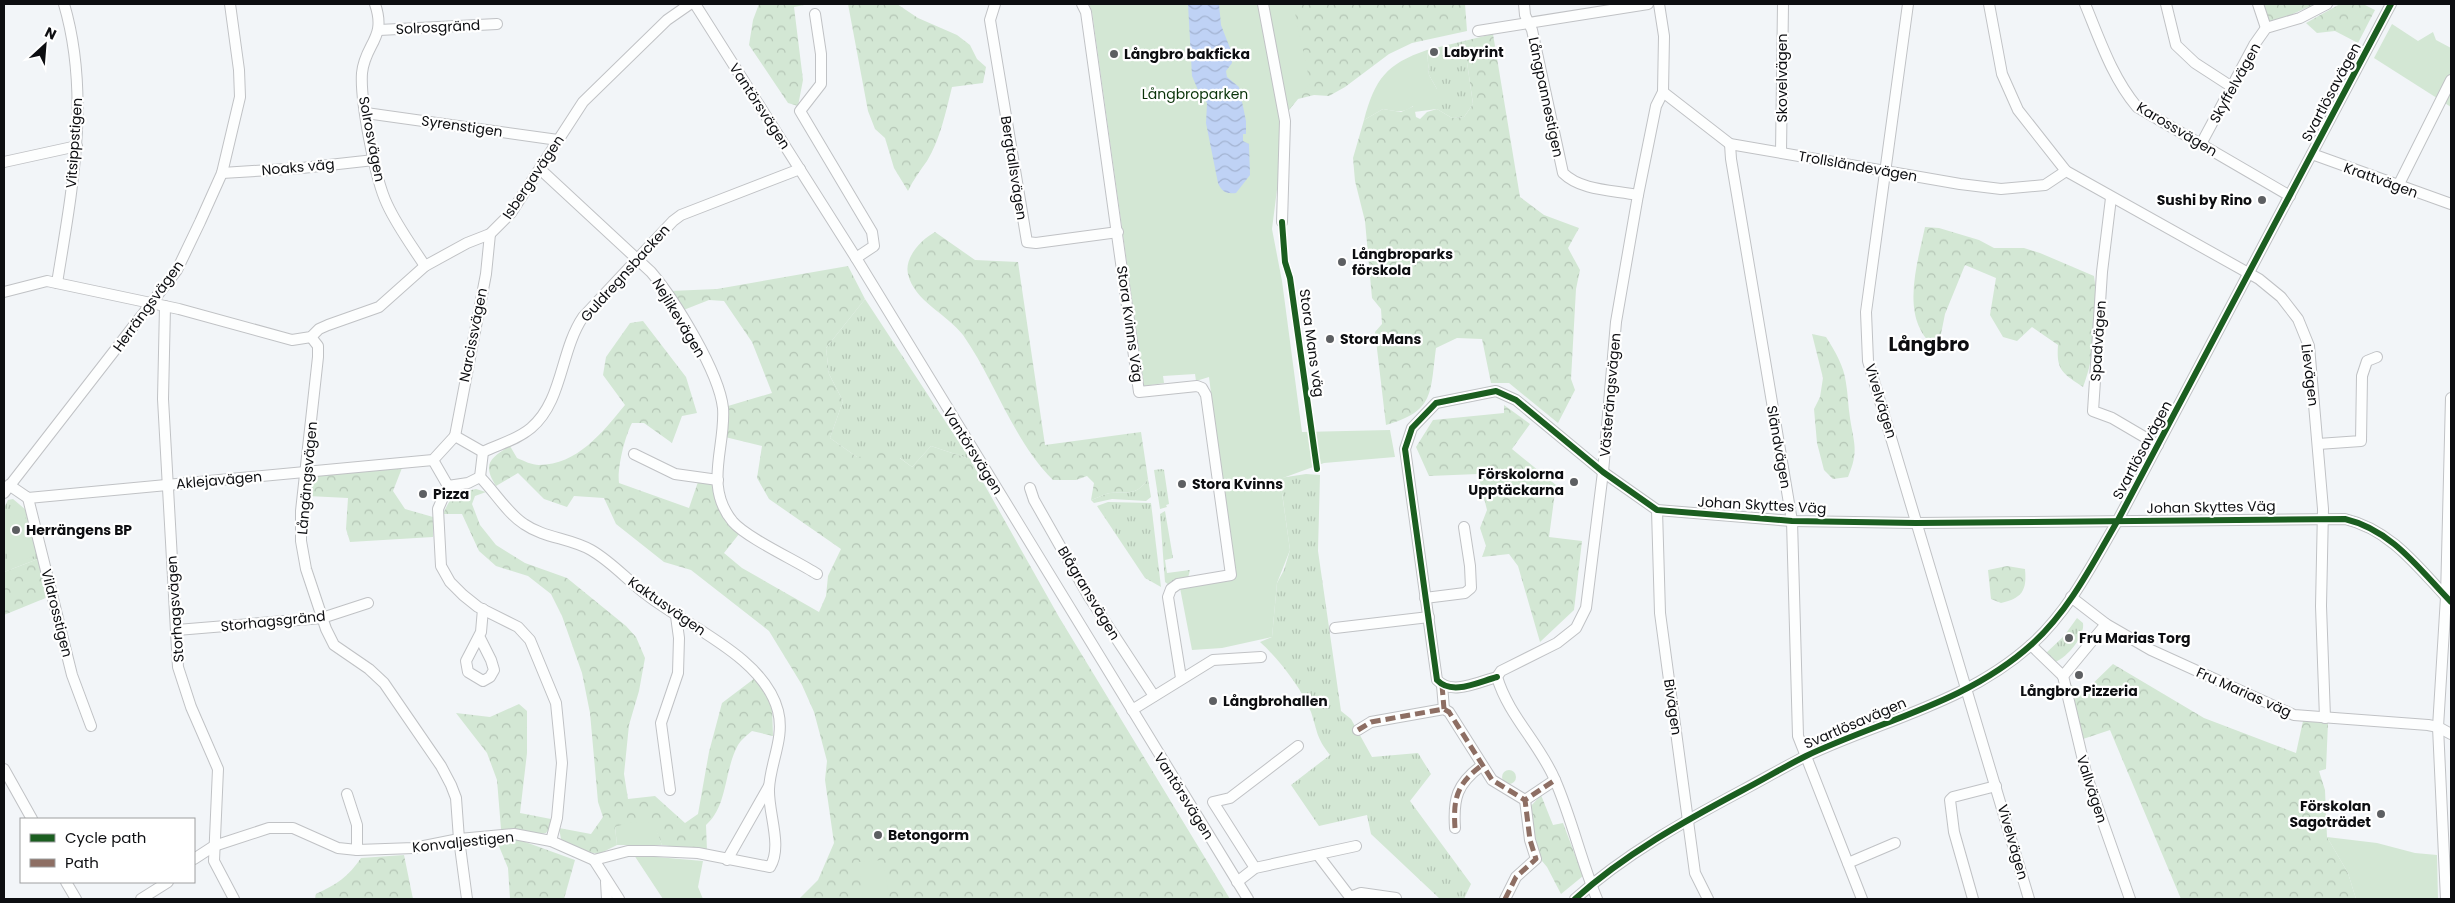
<svg xmlns="http://www.w3.org/2000/svg" width="2455" height="903" font-family="Poppins,sans-serif">
	<style>
		.grass { fill: url(#grass-tufts) }
		.forest { fill: url(#forest-crowns) }
		.green { fill: #d3e7d4 }
		.water { fill: url(#water-waves) }
		.lines { fill: none; stroke-linecap: round; stroke-linejoin: round }
		.minor-casing { stroke: #c0c2c5; stroke-width: 12 }
		.minor { stroke: #fdfefe; stroke-width: 10 }
		.quiet { stroke: #8d6e63; stroke-width: 5; stroke-dasharray: 10 5; stroke-linecap: butt }
		.cycleway-casing { stroke: #fff; stroke-width: 9 }
		.cycleway { stroke: #1b5e20; stroke-width: 6 }
		.poi-dot { fill: #5d5f62; stroke: #fff; stroke-width: 2 }
		.labels { text-anchor: middle; stroke-width: 4.5; stroke-linejoin: round; paint-order: stroke }
		.street-label { font-size: 14px; fill: #0d0e11; stroke: #fff }
		.poi-label { font-size: 14px; font-weight: bold; fill: #0d0e11; stroke: #fff; text-anchor: start }
		.park-label { font-size: 14px; fill: #093308; stroke: #fff }
		.district-label { font-size: 19px; font-weight: bold; fill: #0d0e11; stroke: #fff }
	</style>
	<defs>
		<pattern id="grass-tufts" width="24" height="20" patternUnits="userSpaceOnUse" patternTransform="scale(1.25)"><rect width="24" height="20" fill="#d3e7d4"/><path d="M3 7l-1-3M5 7V3M7 7l1-3M15 17l-1-3M17 17v-4M19 17l1-3" fill="none" stroke="#b4c5b5"/></pattern>
		<pattern id="forest-crowns" width="20" height="18" patternUnits="userSpaceOnUse" patternTransform="scale(1.25)"><rect width="20" height="18" fill="#d3e7d4"/><path d="M2 6a3 3 0 1 1 6 0M12 15a3 3 0 1 1 6 0" fill="none" stroke="#b4c5b5"/></pattern>
		<pattern id="water-waves" width="16" height="10" patternUnits="userSpaceOnUse" patternTransform="scale(1.25)"><rect width="16" height="10" fill="#bfd2f5"/><path d="M0 5q4-4 8 0t8 0" fill="none" stroke="#a3b3d1"/></pattern>
	</defs>
	<rect width="100%" height="100%" fill="#f2f5f8"/>
	<!-- grass -->
	<g class="grass">
		<polygon points="1464,41 1473,104 1464,117 1452,118 1437,109 1437,89 1429,75 1427,50"/>
		<polygon points="865,299 970,459 931,446 912,467 900,458 857,457 830,438 843,401 829,374 826,348"/>
		<polygon points="1162,469 1164,470 1169,504 1166,505 1167,507 1160,509 1154,470"/>
		<path d="M1306,474L1320,475L1318,551L1341,711L1351,719L1372,757L1418,753L1431,774L1410,801L1471,884L1464,899H1440L1371,834L1367,815L1319,826L1291,785L1330,755C1316,737 1318,733 1311,712C1302,689 1279,659 1260,642L1272,637L1277,583L1284,570L1290,550L1280,478Z"/>
		<path d="M1148,479L1151,497L1146,501L1112,499L1094,503L1091,500C1097,498 1104,494 1110,493C1129,491 1135,497 1148,479Z"/>
		<polygon points="13,499 26,510 38,559 4,572 4,508 8,500"/>
		<polygon points="1108,502 1151,503 1161,587 1145,578 1097,506"/>
		<polygon points="1165,511 1173,558 1165,560 1167,573 1190,570 1188,578 1169,585 1165,582 1160,514"/>
		<path d="M2077,618L2083,623C2085,636 2068,657 2055,662L2045,654L2064,636Z"/>
	</g>
	<!-- forest -->
	<g class="forest">
		<polygon points="759,4 809,4 794,7 803,80 798,106 788,103 749,45 753,20"/>
		<path d="M848,4H897L918,18L957,35L970,45L977,59L986,67L983,83L952,87C946,111 940,140 927,161C920,171 913,180 908,191L894,168L885,138L875,129L868,111Z"/>
		<polygon points="1237,4 1465,4 1467,31 1412,43 1389,54 1345,87 1329,96 1314,95 1298,99 1281,120"/>
		<polygon points="2261,4 2315,4 2273,23 2267,22"/>
		<polygon points="2340,4 2363,4 2375,10 2358,43 2335,31 2317,33 2306,23"/>
		<path d="M1493,34L1520,197L1544,215L1579,228L1568,248L1580,270L1576,289L1571,379L1575,390L1558,423L1509,383H1491L1482,339L1457,338L1436,348C1430,393 1435,411 1386,425L1375,332L1382,324L1381,309L1372,298L1365,221L1355,181L1353,158L1364,120L1383,109L1401,112L1414,106L1416,117L1420,119L1427,112L1437,109L1452,118L1464,117L1473,104L1464,41Z"/>
		<path d="M1925,227L1939,228L1979,240L1994,248H2024L2040,253L2094,276C2099,307 2095,358 2083,387C2063,373 2056,371 2058,345L2032,327L2017,341L2003,337L1990,315L1996,278L1965,265L1945,314L1938,349C1898,322 1917,266 1925,227Z"/>
		<path d="M935,232L975,260L1018,262L1045,445L1141,432L1148,479C1135,497 1129,491 1110,493C1104,494 1097,498 1091,500L1094,483L1087,476L1076,480H1053C1014,442 994,379 963,335C947,314 914,301 908,274C904,257 922,239 935,232Z"/>
		<path d="M848,266L865,299L826,348L829,374L843,401L830,438L857,457L869,456L882,445L912,467L931,446L970,459L1059,617L1230,899H799L818,880L834,843L825,780L827,761L814,712L802,685L769,631L691,570L664,562L616,524L604,498L574,496L567,507L544,499L518,473L496,486C482,464 490,458 510,446L517,458C524,461 532,465 539,465C577,465 603,432 625,405L603,375L606,357L630,323L643,321L686,377L697,413L682,416L672,443L644,423H632C625,436 617,468 619,483L689,508L698,482L710,483L714,488L726,522L739,534L724,553L742,568L819,612L826,596L828,576L841,549L769,499L757,478L762,446L725,437L728,406L772,393L752,342L724,301L709,300L681,311L670,291L717,289Z"/>
		<path d="M1812,334L1826,337C1835,351 1844,366 1846,383C1848,394 1848,406 1850,418C1854,444 1859,451 1848,477L1833,479L1824,470L1817,443L1814,409L1820,397L1823,378Z"/>
		<polygon points="1504,405 1530,424 1512,449 1556,485 1549,537 1582,541 1574,610 1540,642 1518,566 1509,554 1482,557 1486,546 1480,528 1487,510 1478,474 1429,476 1416,447 1433,420 1504,413"/>
		<polygon points="402,468 393,491 405,509 433,517 433,537 350,542 346,529 348,498 308,496 308,481 315,475"/>
		<path d="M476,489L486,492L475,496L472,504L480,525L496,545L525,563L567,578L626,626L636,637L645,658L639,691L629,725L624,774L628,799L655,796L685,823L698,814L709,752L722,703L755,678L772,706L773,736L752,731C747,735 741,740 738,745C724,770 728,806 706,825L707,851L662,845L653,823L615,827L617,845L599,854L578,850L561,839L559,828L591,834L603,817L598,802L590,713L582,673L562,616L551,594L528,576L496,566L479,551L462,514H443C452,494 455,494 476,489Z"/>
		<polygon points="38,559 48,597 4,615 4,572"/>
		<path d="M2007,566L2025,569C2027,591 2022,598 2001,603L1991,599L1988,570Z"/>
		<polygon points="2113,664 2204,718 2296,753 2303,721 2328,723 2326,769 2319,771 2325,790 2327,837 2348,873 2356,899 2181,899 2110,730 2083,739 2069,684 2084,692"/>
		<path d="M519,704L527,711V753L520,813L551,819V826L546,833C532,836 517,828 501,829L497,780L487,753L456,713L490,717Z"/>
		<polygon points="1541,795 1553,825 1563,823 1583,876 1561,894 1547,867 1537,855 1530,807"/>
		<polygon points="496,839 517,839 575,860 564,899 510,899 508,868"/>
		<path d="M404,855L413,899H315L316,894C336,885 349,876 361,858Z"/>
	</g>
	<!-- green -->
	<g class="green">
		<polygon points="1089,4 1293,4 1310,83 1281,120 1281,158 1272,229 1282,281 1302,432 1390,430 1395,457 1324,463 1280,479 1290,550 1277,583 1272,637 1222,648 1192,650 1180,588 1229,581 1234,577 1209,377 1196,381 1195,374 1163,376 1164,383 1144,386 1092,12"/>
		<polygon points="2392,24 2418,41 2433,32 2436,40 2451,48 2451,107 2374,58"/>
		<path d="M1427,50L1429,75L1437,89V109L1414,112L1413,106C1403,114 1395,111 1383,109L1364,120C1375,79 1386,64 1427,50Z"/>
		<polygon points="24,513 35,556 9,563 4,543 4,518"/>
		<circle cx="1509" cy="777" r="7"/>
		<polygon points="631,822 654,823 662,845 617,845 615,827"/>
		<polygon points="2327,837 2377,843 2415,853 2437,855 2438,899 2356,899 2348,873"/>
		<polygon points="634,855 703,861 698,887 703,899 663,899"/>
		<polygon points="882,860 890,899 863,899 859,862"/>
	</g>
	<!-- water -->
	<path class="water" d="M1188,4H1219L1221,25L1230,48L1232,63L1226,71L1227,77L1239,87L1246,121V134H1243V141L1249,144L1250,175L1236,193C1226,194 1222,192 1218,183L1206,123L1207,103L1198,90L1192,76Z"/>
	<g class="lines">
		<!-- minor casing -->
		<g class="minor-casing">
			<g id="minor">
				<path d="M375,4C387,39 365,43 362,73C360,100 375,179 387,204C397,226 412,246 425,266"/>
				<polyline points="695,4 856,258 1248,899"/>
				<polyline points="995,4 990,20 1027,242 1036,243 1118,232"/>
				<polyline points="1082,4 1086,12 1139,392 1197,386 1202,388 1206,395 1231,575 1178,584 1171,589 1168,597 1181,678"/>
				<polyline points="1263,4 1285,121 1282,222"/>
				<path d="M1524,4L1525,15L1532,30L1563,173C1581,191 1614,190 1638,195"/>
				<polyline points="1908,4 1866,312 1868,361 2029,899"/>
				<polyline points="1989,4 2002,74 2018,110 2066,171 2259,279 2281,297 2298,319 2309,346 2323,509 2321,606 2325,718"/>
				<path d="M2085,4C2100,40 2112,77 2137,107L2290,196"/>
				<polyline points="2166,4 2176,45 2195,63 2232,87"/>
				<polyline points="2258,4 2266,28"/>
				<polyline points="815,14 821,54 821,84 800,111 872,232 874,246 856,258"/>
				<polyline points="379,30 497,24"/>
				<polyline points="1478,31 1648,4"/>
				<polyline points="1663,92 1730,144 1960,184 2001,189 2045,185 2066,171"/>
				<polyline points="366,113 558,140"/>
				<polyline points="1730,144 1731,159 1792,521 1798,736 1862,899"/>
				<polyline points="2201,144 2254,45 2266,28 2300,18 2327,4"/>
				<polyline points="1781,152 1783,4"/>
				<polyline points="2312,154 2451,204"/>
				<polyline points="4,162 77,146"/>
				<path d="M541,170L651,272C675,300 719,372 723,408C726,447 703,486 733,522C747,538 797,561 817,574"/>
				<polyline points="222,173 302,168 374,160"/>
				<polyline points="2398,186 2451,80"/>
				<polyline points="2111,198 2102,272 2093,411 2112,418 2158,445"/>
				<path d="M57,283C72,190 91,96 64,4"/>
				<polyline points="4,292 47,281 179,309 292,340 311,337 319,329 328,325 379,307 425,266 467,243 490,234 511,213 583,102 667,20 690,4"/>
				<polyline points="165,306 163,399 178,667 191,707 218,769 214,861 234,899"/>
				<polyline points="311,337 318,346 318,357 301,511 301,541 306,569 326,629 334,645 369,669 384,683 441,766 451,785 456,798 459,839 467,899"/>
				<polyline points="455,436 486,274 490,234"/>
				<polyline points="455,436 483,452"/>
				<polyline points="2318,444 2361,441 2362,376 2367,361 2377,357"/>
				<path d="M483,452C499,444 517,440 531,428C563,401 560,351 583,317L673,221L681,215L800,169"/>
				<polyline points="634,454 675,474 718,480"/>
				<polyline points="433,460 448,486"/>
				<polyline points="480,477 483,452"/>
				<polyline points="9,485 28,498 433,460 455,436"/>
				<polyline points="448,486 438,509 441,566 450,582 463,595 478,607 518,627 530,640 556,703 562,763 557,818 551,841"/>
				<polyline points="448,486 468,483 480,477"/>
				<polyline points="1030,488 1034,500 1089,597 1154,696"/>
				<polyline points="4,493 177,270 200,222 222,173 240,97 239,70 230,4"/>
				<polyline points="28,498 72,675 91,726"/>
				<polyline points="1657,510 1660,613 1695,873 1708,899"/>
				<polyline points="2071,597 2106,624 2151,650 2294,715 2428,725 2438,727 2451,734"/>
				<polyline points="1425,598 1465,593 1471,588 1470,566 1464,527"/>
				<polyline points="1335,628 1429,617"/>
				<polyline points="177,630 322,618 368,603"/>
				<polyline points="479,636 491,660 494,670 490,677 483,681 468,672 466,661 481,632 483,609"/>
				<polyline points="2031,645 2063,676"/>
				<polyline points="2063,676 2087,777 2130,899"/>
				<polyline points="2063,676 2106,624"/>
				<path d="M1497,677C1478,682 1452,696 1437,680L1405,449L1412,428L1436,403L1496,391L1516,400L1603,472L1657,510L1792,521L1916,523L2345,519C2392,530 2419,569 2451,602"/>
				<polyline points="1442,685 1444,709"/>
				<polyline points="1132,710 1213,660 1261,657"/>
				<polyline points="1358,730 1371,722 1444,709 1449,712 1492,780 1525,800"/>
				<polyline points="4,769 32,819"/>
				<polyline points="670,790 661,723 678,673 679,638 676,616"/>
				<polyline points="347,794 357,825 357,850"/>
				<path d="M1455,828C1453,798 1457,784 1481,766"/>
				<polyline points="1318,855 1350,897 1361,893 1396,898"/>
				<path d="M194,859L214,846L269,828H293L338,848L357,850L414,848L459,839L514,834L551,841L594,860L628,851H654L698,853L770,867C783,846 768,813 769,789C770,763 785,738 778,711C764,657 688,627 647,595C628,581 612,562 591,550C570,538 544,538 524,524C507,513 495,492 480,477"/>
				<polyline points="594,860 619,899"/>
				<polyline points="727,860 769,786"/>
				<polyline points="1848,863 1895,843"/>
				<polyline points="1255,868 1213,802 1230,798 1298,746"/>
				<polyline points="66,882 76,899"/>
				<polyline points="606,882 607,899"/>
				<polyline points="1237,882 1255,868 1356,846"/>
				<polyline points="141,899 168,882"/>
				<polyline points="1505,899 1516,877 1536,859 1530,840 1525,800 1555,780"/>
				<path d="M1575,899C1625,854 1683,822 1743,790C1764,779 1784,767 1806,756C1882,720 1967,703 2032,644C2069,611 2093,563 2118,520L2391,4"/>
				<path d="M1597,899C1581,861 1572,819 1555,780C1540,744 1508,715 1497,677L1501,671L1557,643L1576,628L1586,608L1603,472L1616,322L1638,195L1656,106L1663,92L1664,36L1659,4"/>
				<polyline points="1973,899 1954,832 1950,800 1953,797 1996,786"/>
				<polyline points="2446,899 2438,727 2446,597 2451,398"/>
			</g>
		</g>
		<!-- minor -->
		<use href="#minor" class="minor"/>
		<!-- quiet -->
		<g class="quiet">
			<polyline points="1442,685 1444,709"/>
			<polyline points="1358,730 1371,722 1444,709 1449,712 1492,780 1525,800"/>
			<path d="M1455,828C1453,798 1457,784 1481,766"/>
			<polyline points="1505,899 1516,877 1536,859 1530,840 1525,800 1555,780"/>
		</g>
		<!-- cycleway casing -->
		<g class="cycleway-casing">
			<g id="cycleway">
				<polyline points="1282,222 1285,262 1290,278 1317,469"/>
				<path d="M1497,677C1478,682 1452,696 1437,680L1405,449L1412,428L1436,403L1496,391L1516,400L1603,472L1657,510L1792,521L1916,523L2345,519C2392,530 2419,569 2451,602"/>
				<path d="M1575,899C1625,854 1683,822 1743,790C1764,779 1784,767 1806,756C1882,720 1967,703 2032,644C2069,611 2093,563 2118,520L2391,4"/>
			</g>
		</g>
		<!-- cycleway -->
		<use href="#cycleway" class="cycleway"/>
	</g>
	<!-- markers -->
	<g class="poi-dot">
		<circle cx="1434" cy="52" r="5"/>
		<circle cx="1114" cy="54" r="5"/>
		<circle cx="2262" cy="200" r="5"/>
		<circle cx="1342" cy="262" r="5"/>
		<circle cx="1330" cy="339" r="5"/>
		<circle cx="1574" cy="482" r="5"/>
		<circle cx="1182" cy="484" r="5"/>
		<circle cx="423" cy="494" r="5"/>
		<circle cx="16" cy="530" r="5"/>
		<circle cx="2069" cy="638" r="5"/>
		<circle cx="2079" cy="675" r="5"/>
		<circle cx="1213" cy="701" r="5"/>
		<circle cx="2381" cy="814" r="5"/>
		<circle cx="878" cy="835" r="5"/>
	</g>
	<g class="labels">
		<!-- street labels -->
		<g class="street-label">
			<text transform="translate(438 27) rotate(-3)" y="5">Solrosgränd</text>
			<text transform="translate(1782 78) rotate(-90)" y="5">Skovelvägen</text>
			<text transform="translate(2235 83) rotate(-61)" y="5">Skyffelvägen</text>
			<text transform="translate(2331 92) rotate(-62)" y="5">Svartlösavägen</text>
			<text transform="translate(1546 97) rotate(78)" y="5">Långpannestigen</text>
			<text transform="translate(760 106) rotate(57)" y="5">Vantörsvägen</text>
			<text transform="translate(462 126) rotate(8)" y="5">Syrenstigen</text>
			<text transform="translate(2177 129) rotate(31)" y="5">Karossvägen</text>
			<text transform="translate(372 139) rotate(79)" y="5">Solrosvägen</text>
			<text transform="translate(74 143) rotate(-86)" y="5">Vitsippstigen</text>
			<text transform="translate(1858 166) rotate(10)" y="5">Trollsländevägen</text>
			<text transform="translate(298 167) rotate(-5)" y="5">Noaks väg</text>
			<text transform="translate(1014 168) rotate(81)" y="5">Bergtallsvägen</text>
			<text transform="translate(533 177) rotate(-56)" y="5">Isbergavägen</text>
			<text transform="translate(2381 180) rotate(20)" y="5">Krattvägen</text>
			<text transform="translate(625 273) rotate(-48)" y="5">Guldregnsbacken</text>
			<text transform="translate(148 306) rotate(-54)" y="5">Herrängsvägen</text>
			<text transform="translate(679 318) rotate(59)" y="5">Nejlikevägen</text>
			<text transform="translate(1130 324) rotate(82)" y="5">Stora Kvinns Väg</text>
			<text transform="translate(473 335) rotate(-79)" y="5">Narcissvägen</text>
			<text transform="translate(2098 341) rotate(-86)" y="5">Spadvägen</text>
			<text transform="translate(1312 343) rotate(82)" y="5">Stora Mans väg</text>
			<text transform="translate(2310 375) rotate(83)" y="5">Lievägen</text>
			<text transform="translate(1610 395) rotate(-85)" y="5">Västerängsvägen</text>
			<text transform="translate(1881 401) rotate(73)" y="5">Vivelvägen</text>
			<text transform="translate(1779 447) rotate(80)" y="5">Sländvägen</text>
			<text transform="translate(2142 450) rotate(-62)" y="5">Svartlösavägen</text>
			<text transform="translate(973 451) rotate(58)" y="5">Vantörsvägen</text>
			<text transform="translate(307 478) rotate(-85)" y="5">Långängsvägen</text>
			<text transform="translate(219 480) rotate(-5)" y="5">Aklejavägen</text>
			<text transform="translate(1762 505) rotate(3)" y="5">Johan Skyttes Väg</text>
			<text transform="translate(2211 507) rotate(-1)" y="5">Johan Skyttes Väg</text>
			<text transform="translate(1089 593) rotate(59)" y="5">Blågransvägen</text>
			<text transform="translate(667 606) rotate(35)" y="5">Kaktusvägen</text>
			<text transform="translate(175 609) rotate(-94)" y="5">Storhagsvägen</text>
			<text transform="translate(57 613) rotate(76)" y="5">Vildrosstigen</text>
			<text transform="translate(273 621) rotate(-6)" y="5">Storhagsgränd</text>
			<text transform="translate(2244 692) rotate(24)" y="5">Fru Marias väg</text>
			<text transform="translate(1673 707) rotate(82)" y="5">Bivägen</text>
			<text transform="translate(1855 723) rotate(-23)" y="5">Svartlösavägen</text>
			<text transform="translate(2092 789) rotate(72)" y="5">Vallvägen</text>
			<text transform="translate(1184 796) rotate(58)" y="5">Vantörsvägen</text>
			<text transform="translate(463 842) rotate(-6)" y="5">Konvaljestigen</text>
			<text transform="translate(2013 842) rotate(74)" y="5">Vivelvägen</text>
		</g>
		<!-- poi labels -->
		<g class="poi-label">
			<text x="1444" y="57">Labyrint</text>
			<text x="1124" y="59">Långbro bakficka</text>
			<text x="2252" y="205" text-anchor="end">Sushi by Rino</text>
			<text x="1352" y="259">Långbroparks<tspan x="1352" dy="16">förskola</tspan></text>
			<text x="1340" y="344">Stora Mans</text>
			<text x="1564" y="479" text-anchor="end">Förskolorna<tspan x="1564" dy="16">Upptäckarna</tspan></text>
			<text x="1192" y="489">Stora Kvinns</text>
			<text x="433" y="499">Pizza</text>
			<text x="26" y="535">Herrängens BP</text>
			<text x="2079" y="643">Fru Marias Torg</text>
			<text x="2079" y="696" text-anchor="middle">Långbro Pizzeria</text>
			<text x="1223" y="706">Långbrohallen</text>
			<text x="2371" y="811" text-anchor="end">Förskolan<tspan x="2371" dy="16">Sagoträdet</tspan></text>
			<text x="888" y="840">Betongorm</text>
		</g>
		<!-- park labels -->
		<g class="park-label">
			<text x="1195" y="99">Långbroparken</text>
		</g>
		<!-- district labels -->
		<g class="district-label">
			<text x="1929" y="351">Långbro</text>
		</g>
	</g>
	<!-- border -->
	<rect width="2455" height="903" fill="none" stroke="#0d0e11" stroke-width="10"/>
	<!-- legend -->
	<rect x="20" y="818" width="175" height="65" fill="#ffffff" stroke="#9e9fa0"/>
	<rect x="30" y="834" width="25" height="8" fill="#1b5e20" stroke="#9e9fa0"/>
	<text x="65" y="843" font-size="15" fill="#0d0e11">Cycle path</text>
	<rect x="30" y="859" width="25" height="8" fill="#8d6e63" stroke="#9e9fa0"/>
	<text x="65" y="868" font-size="15" fill="#0d0e11">Path</text>
	<!-- north arrow -->
	<g transform="translate(45 45) rotate(26)" stroke="#ffffff" stroke-width="4" paint-order="stroke">
	<path d="M0-4L9 19L0 12L-9 19Z" fill="#0d0e11"/>
	<text y="-8" font-size="14" font-weight="bold" text-anchor="middle" fill="#0d0e11">N</text>
	</g>
</svg>
